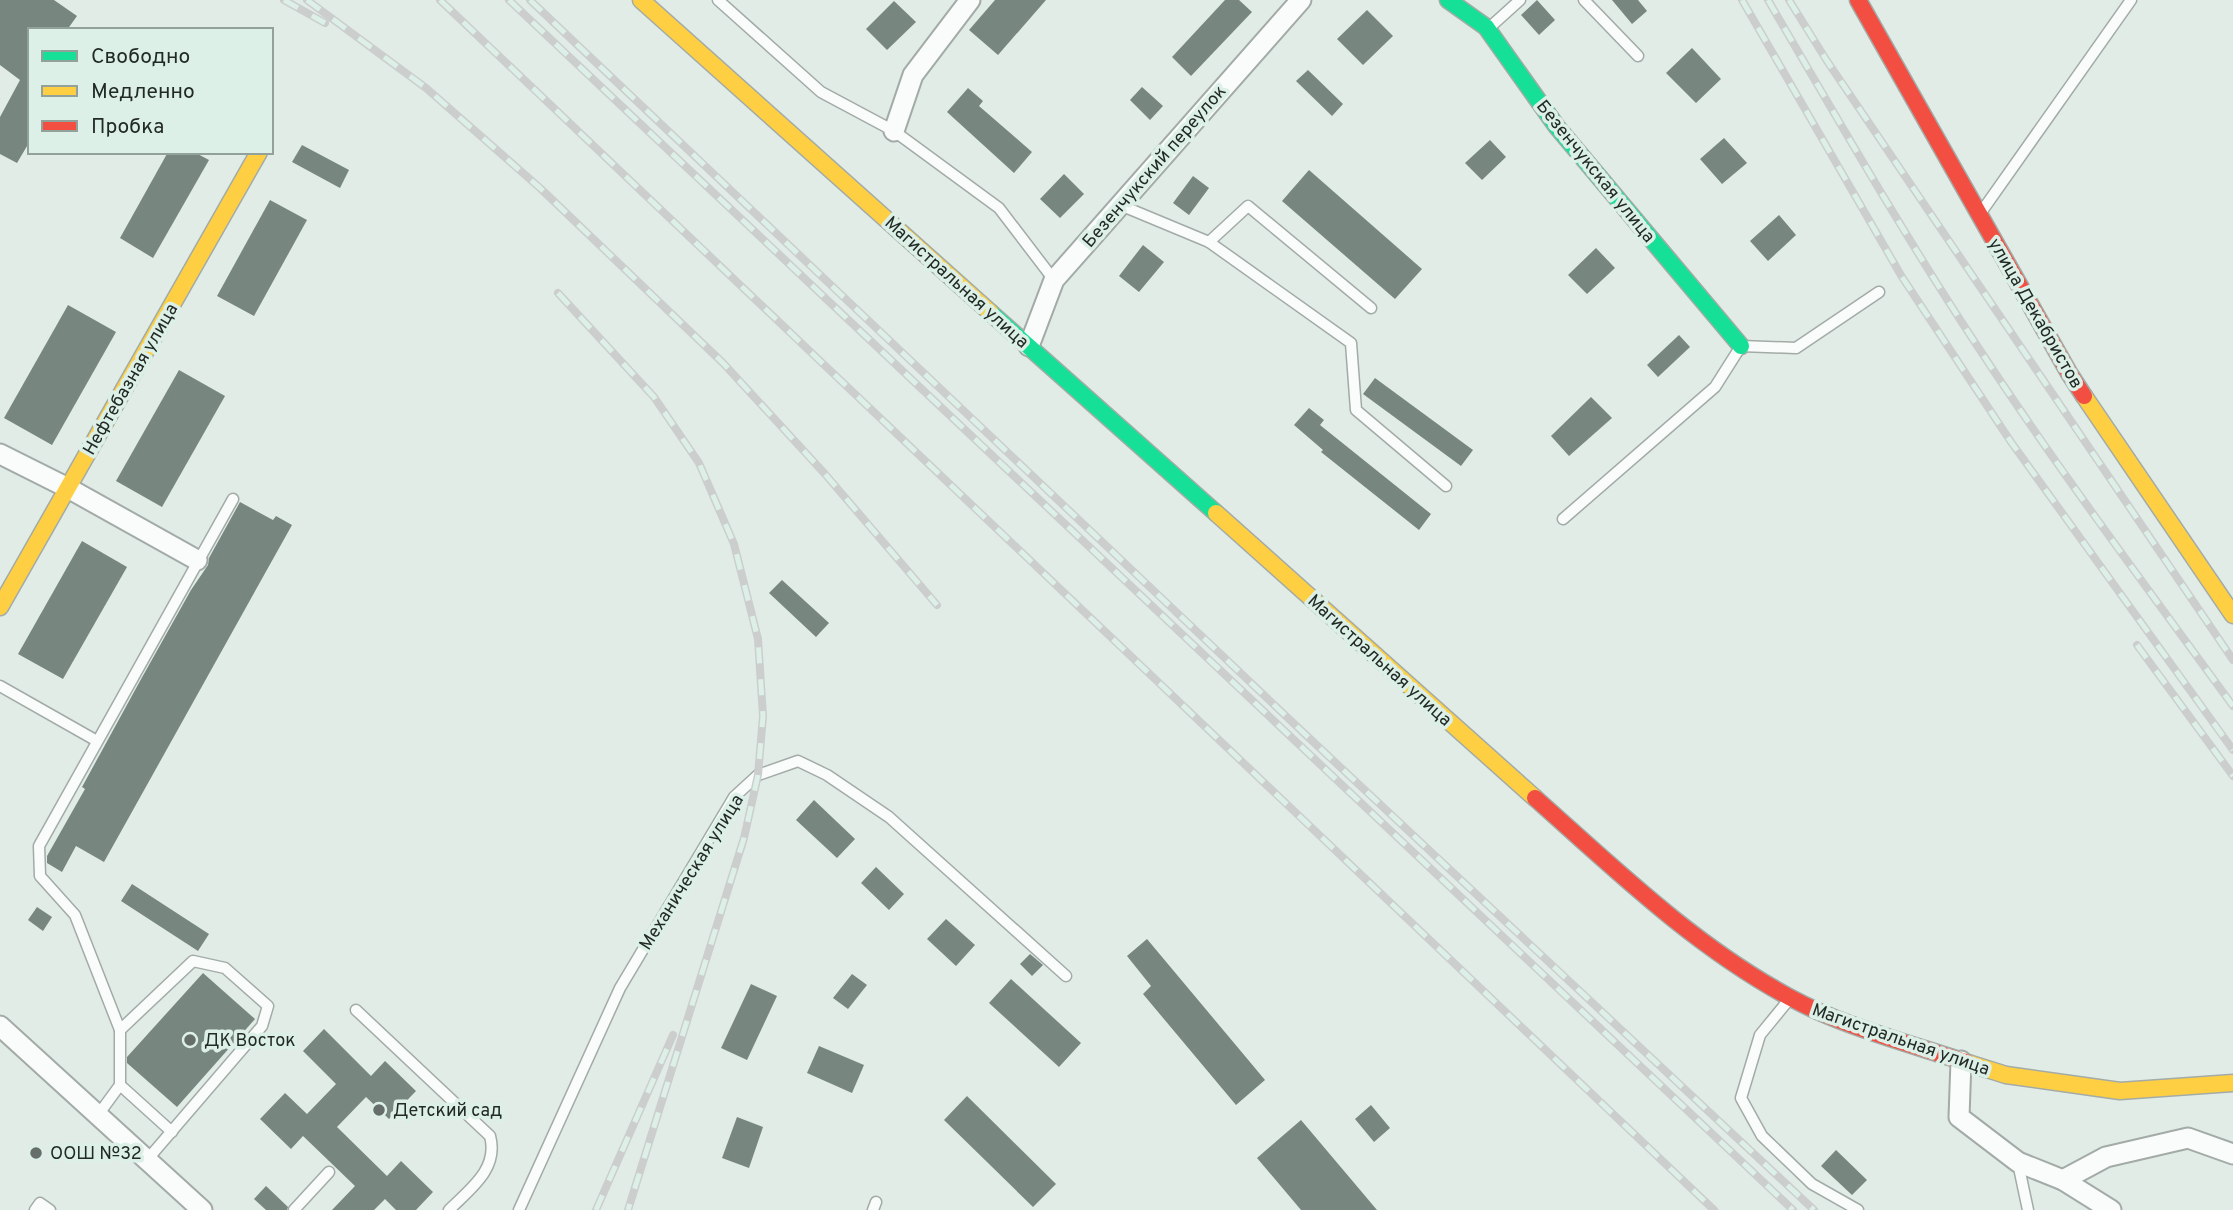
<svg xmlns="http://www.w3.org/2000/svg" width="2233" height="1210" font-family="Overpass,sans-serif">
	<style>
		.building { fill: #788680 }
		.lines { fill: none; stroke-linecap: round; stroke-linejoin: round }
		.lane-casing { stroke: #a3aba7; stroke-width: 13 }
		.street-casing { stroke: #a3aba7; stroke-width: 23 }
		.fast-casing { stroke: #a3aba7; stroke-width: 19 }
		.slow-casing { stroke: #a3aba7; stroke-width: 19 }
		.jam-casing { stroke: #a3aba7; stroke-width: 19 }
		.lane { stroke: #fafcfb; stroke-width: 10 }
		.street { stroke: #fafcfb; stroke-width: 19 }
		.fast { stroke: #16e098; stroke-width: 16 }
		.slow { stroke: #ffcf43; stroke-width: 16 }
		.jam { stroke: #f24e42; stroke-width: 16 }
		.rail-casing { stroke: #cbcecd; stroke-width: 8 }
		.rail { stroke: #ddf0e7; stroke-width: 5; stroke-dasharray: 16; stroke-linecap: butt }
		.poi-dot { fill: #656e6a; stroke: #ddf0e7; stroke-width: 2.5 }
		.labels { text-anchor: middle; stroke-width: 7; stroke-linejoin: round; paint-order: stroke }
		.street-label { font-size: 18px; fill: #222a26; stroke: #ddf0e7 }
		.poi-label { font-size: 18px; fill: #222a26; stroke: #ddf0e7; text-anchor: start }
	</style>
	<rect width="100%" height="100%" fill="#e1ece7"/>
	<!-- building -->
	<g class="building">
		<polygon points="0,0 54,0 77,16 67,30 30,30 30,141 17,163 0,154 0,117 20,80 0,65"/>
		<polygon points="995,0 1046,0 998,55 969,30"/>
		<polygon points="1225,0 1239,0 1252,12 1191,76 1172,57"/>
		<polygon points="1537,0 1555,20 1539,35 1521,15"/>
		<polygon points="1612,0 1638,0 1647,11 1632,24"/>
		<polygon points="894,1 916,22 887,50 866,29"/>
		<polygon points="1367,10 1393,36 1363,65 1337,39"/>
		<polygon points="1692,48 1721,79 1696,103 1666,73"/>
		<polygon points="1308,70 1343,104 1332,116 1296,81"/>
		<polygon points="1142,87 1163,106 1150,120 1130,100"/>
		<polygon points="968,88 983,101 979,106 1032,152 1014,173 947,112"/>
		<polygon points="1724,138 1747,163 1722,184 1700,159"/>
		<polygon points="1490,140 1506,157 1482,180 1465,163"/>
		<polygon points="302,145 349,170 340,188 292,162"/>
		<polygon points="168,152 194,152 209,160 153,258 120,238"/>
		<polygon points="1309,170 1422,269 1395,299 1282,201"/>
		<polygon points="1064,174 1084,194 1060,218 1040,199"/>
		<polygon points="1193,176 1209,188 1189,215 1173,203"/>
		<polygon points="270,200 307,220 254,316 217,296"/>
		<polygon points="1779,215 1796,235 1768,261 1750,241"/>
		<polygon points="1143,245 1164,262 1139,292 1119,276"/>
		<polygon points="1596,248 1615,268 1587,294 1568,275"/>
		<polygon points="68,305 116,332 52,445 4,418"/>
		<polygon points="1679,335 1690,347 1658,377 1647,365"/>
		<polygon points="179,370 225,396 162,507 116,481"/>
		<polygon points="1375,378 1473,450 1461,466 1363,394"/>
		<polygon points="1591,397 1612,418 1569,456 1551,436"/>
		<polygon points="1309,408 1324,420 1320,425 1431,514 1419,530 1321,452 1323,450 1294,425"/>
		<polygon points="240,502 273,520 276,516 292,525 104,862 76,846 62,872 47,863 47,856 85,789 82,787 140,681 191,590 208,565 209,558"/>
		<polygon points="82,541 127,567 63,679 18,654"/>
		<polygon points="782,580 829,623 816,637 769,593"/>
		<polygon points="814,800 855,839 837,858 796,820"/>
		<polygon points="876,867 904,894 889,910 861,883"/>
		<polygon points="132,884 209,934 198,951 121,901"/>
		<polygon points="37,907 52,917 43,931 28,920"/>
		<polygon points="946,919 975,945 956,966 927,939"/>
		<polygon points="1147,939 1265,1080 1236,1105 1143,994 1151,986 1127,956"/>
		<polygon points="1030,954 1043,965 1032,976 1020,964"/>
		<polygon points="203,973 255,1019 177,1107 127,1063 127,1057"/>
		<polygon points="852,974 867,985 848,1009 833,998"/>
		<polygon points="1011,979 1081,1043 1059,1067 989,1003"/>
		<polygon points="751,984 777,996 747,1060 721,1048"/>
		<polygon points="324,1029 371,1076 385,1061 416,1091 389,1119 366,1097 337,1127 387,1176 401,1161 433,1192 416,1210 396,1210 385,1199 374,1210 332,1210 355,1186 303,1136 291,1149 260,1119 285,1093 307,1114 336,1084 303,1051"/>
		<polygon points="819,1046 864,1065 852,1093 807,1073"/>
		<polygon points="967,1096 1056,1184 1033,1207 944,1120"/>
		<polygon points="1371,1105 1390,1128 1374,1142 1355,1119"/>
		<polygon points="737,1117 763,1127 749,1168 722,1158"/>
		<polygon points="1301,1120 1377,1210 1301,1210 1257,1158"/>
		<polygon points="1836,1150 1867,1180 1852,1195 1821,1166"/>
		<polygon points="266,1186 288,1207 287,1210 266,1210 254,1199"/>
	</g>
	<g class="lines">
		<!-- lane casing -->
		<g class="lane-casing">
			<g id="lane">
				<polyline points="718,0 821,92 894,131 999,208 1054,280"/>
				<polyline points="1584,0 1638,56"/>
				<polyline points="1489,28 1520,0"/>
				<polyline points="1120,205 1209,242 1351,343 1356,410 1446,486"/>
				<polyline points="1982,211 2131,0"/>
				<polyline points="1209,242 1248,206 1371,308"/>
				<polyline points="1563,519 1715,387 1741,346 1796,348 1879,292"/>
				<polyline points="0,686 97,741"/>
				<polyline points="1787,1002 1760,1035 1741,1098 1762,1136 1812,1184 1858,1210"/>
				<path d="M356,1010L490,1136C499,1169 470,1189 449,1210"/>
				<polyline points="120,1030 193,961 225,968 268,1006 262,1026 147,1160"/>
				<polyline points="120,1085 172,1132"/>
				<polyline points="98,1115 120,1085 120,1030 75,915 40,876 39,846 233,499"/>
				<polyline points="2018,1163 2028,1210"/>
				<polyline points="35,1210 40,1203 50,1210"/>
				<polyline points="294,1210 329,1172"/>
				<polyline points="519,1210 620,988 734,797 758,775 798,761 827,775 889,817 1066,976"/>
				<polyline points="873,1210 876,1202"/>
			</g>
		</g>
		<!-- street casing -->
		<g class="street-casing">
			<g id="street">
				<polyline points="894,131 913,75 970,0"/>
				<polyline points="1029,346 1054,280 1301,0"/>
				<polyline points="0,454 68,488 197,560"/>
				<polyline points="0,1026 202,1210"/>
				<polyline points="1961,1061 1959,1117 2018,1162 2063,1180 2111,1210"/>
				<polyline points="2063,1180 2106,1157 2188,1138 2233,1154"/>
			</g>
		</g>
		<!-- fast casing -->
		<g class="fast-casing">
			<g id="fast">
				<polyline points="1448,0 1486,27 1557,127 1741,346"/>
				<polyline points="991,313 1216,513"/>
			</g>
		</g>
		<!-- slow casing -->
		<g class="slow-casing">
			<g id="slow">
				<polyline points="641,0 991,313"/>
				<polyline points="2084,396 2233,615"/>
				<polyline points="1216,513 1535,798"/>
				<polyline points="0,607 259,152"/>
				<polyline points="1968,1063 2006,1075 2120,1091 2233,1083"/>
			</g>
		</g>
		<!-- jam casing -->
		<g class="jam-casing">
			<g id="jam">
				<polyline points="1858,0 2069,373 2084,396"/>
				<path d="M1535,798C1615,869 1693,945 1789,997C1844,1027 1908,1043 1968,1063"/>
			</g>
		</g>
		<!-- lane -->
		<use href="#lane" class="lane"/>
		<!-- street -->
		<use href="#street" class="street"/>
		<!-- fast -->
		<use href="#fast" class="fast"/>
		<!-- slow -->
		<use href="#slow" class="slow"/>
		<!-- jam -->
		<use href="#jam" class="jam"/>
		<!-- rail casing -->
		<g class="rail-casing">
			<g id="rail">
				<polyline points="284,0 325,23"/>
				<polyline points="307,0 426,88 540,188 723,363 825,474 937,605"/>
				<polyline points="440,0 1714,1210"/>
				<polyline points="509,0 1793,1210"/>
				<polyline points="530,0 1307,736 1814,1210"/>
				<polyline points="1742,0 1902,277 2011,442 2233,750"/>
				<path d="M1768,0C1836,116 1902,232 1976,344C2057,468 2146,586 2233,706"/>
				<polyline points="1789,0 1827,61 2233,660"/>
				<polyline points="558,293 654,397 699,463 734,544 758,639 763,716 758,775 744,838 628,1210"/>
				<polyline points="2137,645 2233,776"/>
				<polyline points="596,1210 673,1035"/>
			</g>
		</g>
		<!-- rail -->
		<use href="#rail" class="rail"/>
	</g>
	<!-- markers -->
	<g class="poi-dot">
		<circle cx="190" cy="1040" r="7"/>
		<circle cx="379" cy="1110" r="7"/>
		<circle cx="36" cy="1153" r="7"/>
	</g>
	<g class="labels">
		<!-- street labels -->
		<g class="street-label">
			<text transform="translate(1154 166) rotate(-49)" y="6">Безенчукский переулок</text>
			<text transform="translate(1596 171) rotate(51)" y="6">Безенчукская улица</text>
			<text transform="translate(957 282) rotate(42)" y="6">Магистральная улица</text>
			<text transform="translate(2036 313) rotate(60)" y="6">улица Декабристов</text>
			<text transform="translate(130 379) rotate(-60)" y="6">Нефтебазная улица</text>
			<text transform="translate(1380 660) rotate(42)" y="6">Магистральная улица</text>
			<text transform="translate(691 872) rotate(-58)" y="6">Механическая улица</text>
			<text transform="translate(1901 1039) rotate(19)" y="6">Магистральная улица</text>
		</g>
		<!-- poi labels -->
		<g class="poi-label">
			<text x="204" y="1046">ДК Восток</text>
			<text x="393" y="1116">Детский сад</text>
			<text x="50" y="1159">ООШ №32</text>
		</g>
	</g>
	<!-- legend -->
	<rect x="28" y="28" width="245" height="126" fill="#ddf0e7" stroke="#92a19a" stroke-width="2"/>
	<rect x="42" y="51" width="35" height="10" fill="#16e098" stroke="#92a19a" stroke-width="2"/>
	<text x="91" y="63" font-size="21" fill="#222a26">Свободно</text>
	<rect x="42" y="86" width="35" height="10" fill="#ffcf43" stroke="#92a19a" stroke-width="2"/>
	<text x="91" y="98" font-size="21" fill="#222a26">Медленно</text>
	<rect x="42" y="121" width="35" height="10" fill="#f24e42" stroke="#92a19a" stroke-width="2"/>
	<text x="91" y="133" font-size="21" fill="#222a26">Пробка</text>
</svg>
